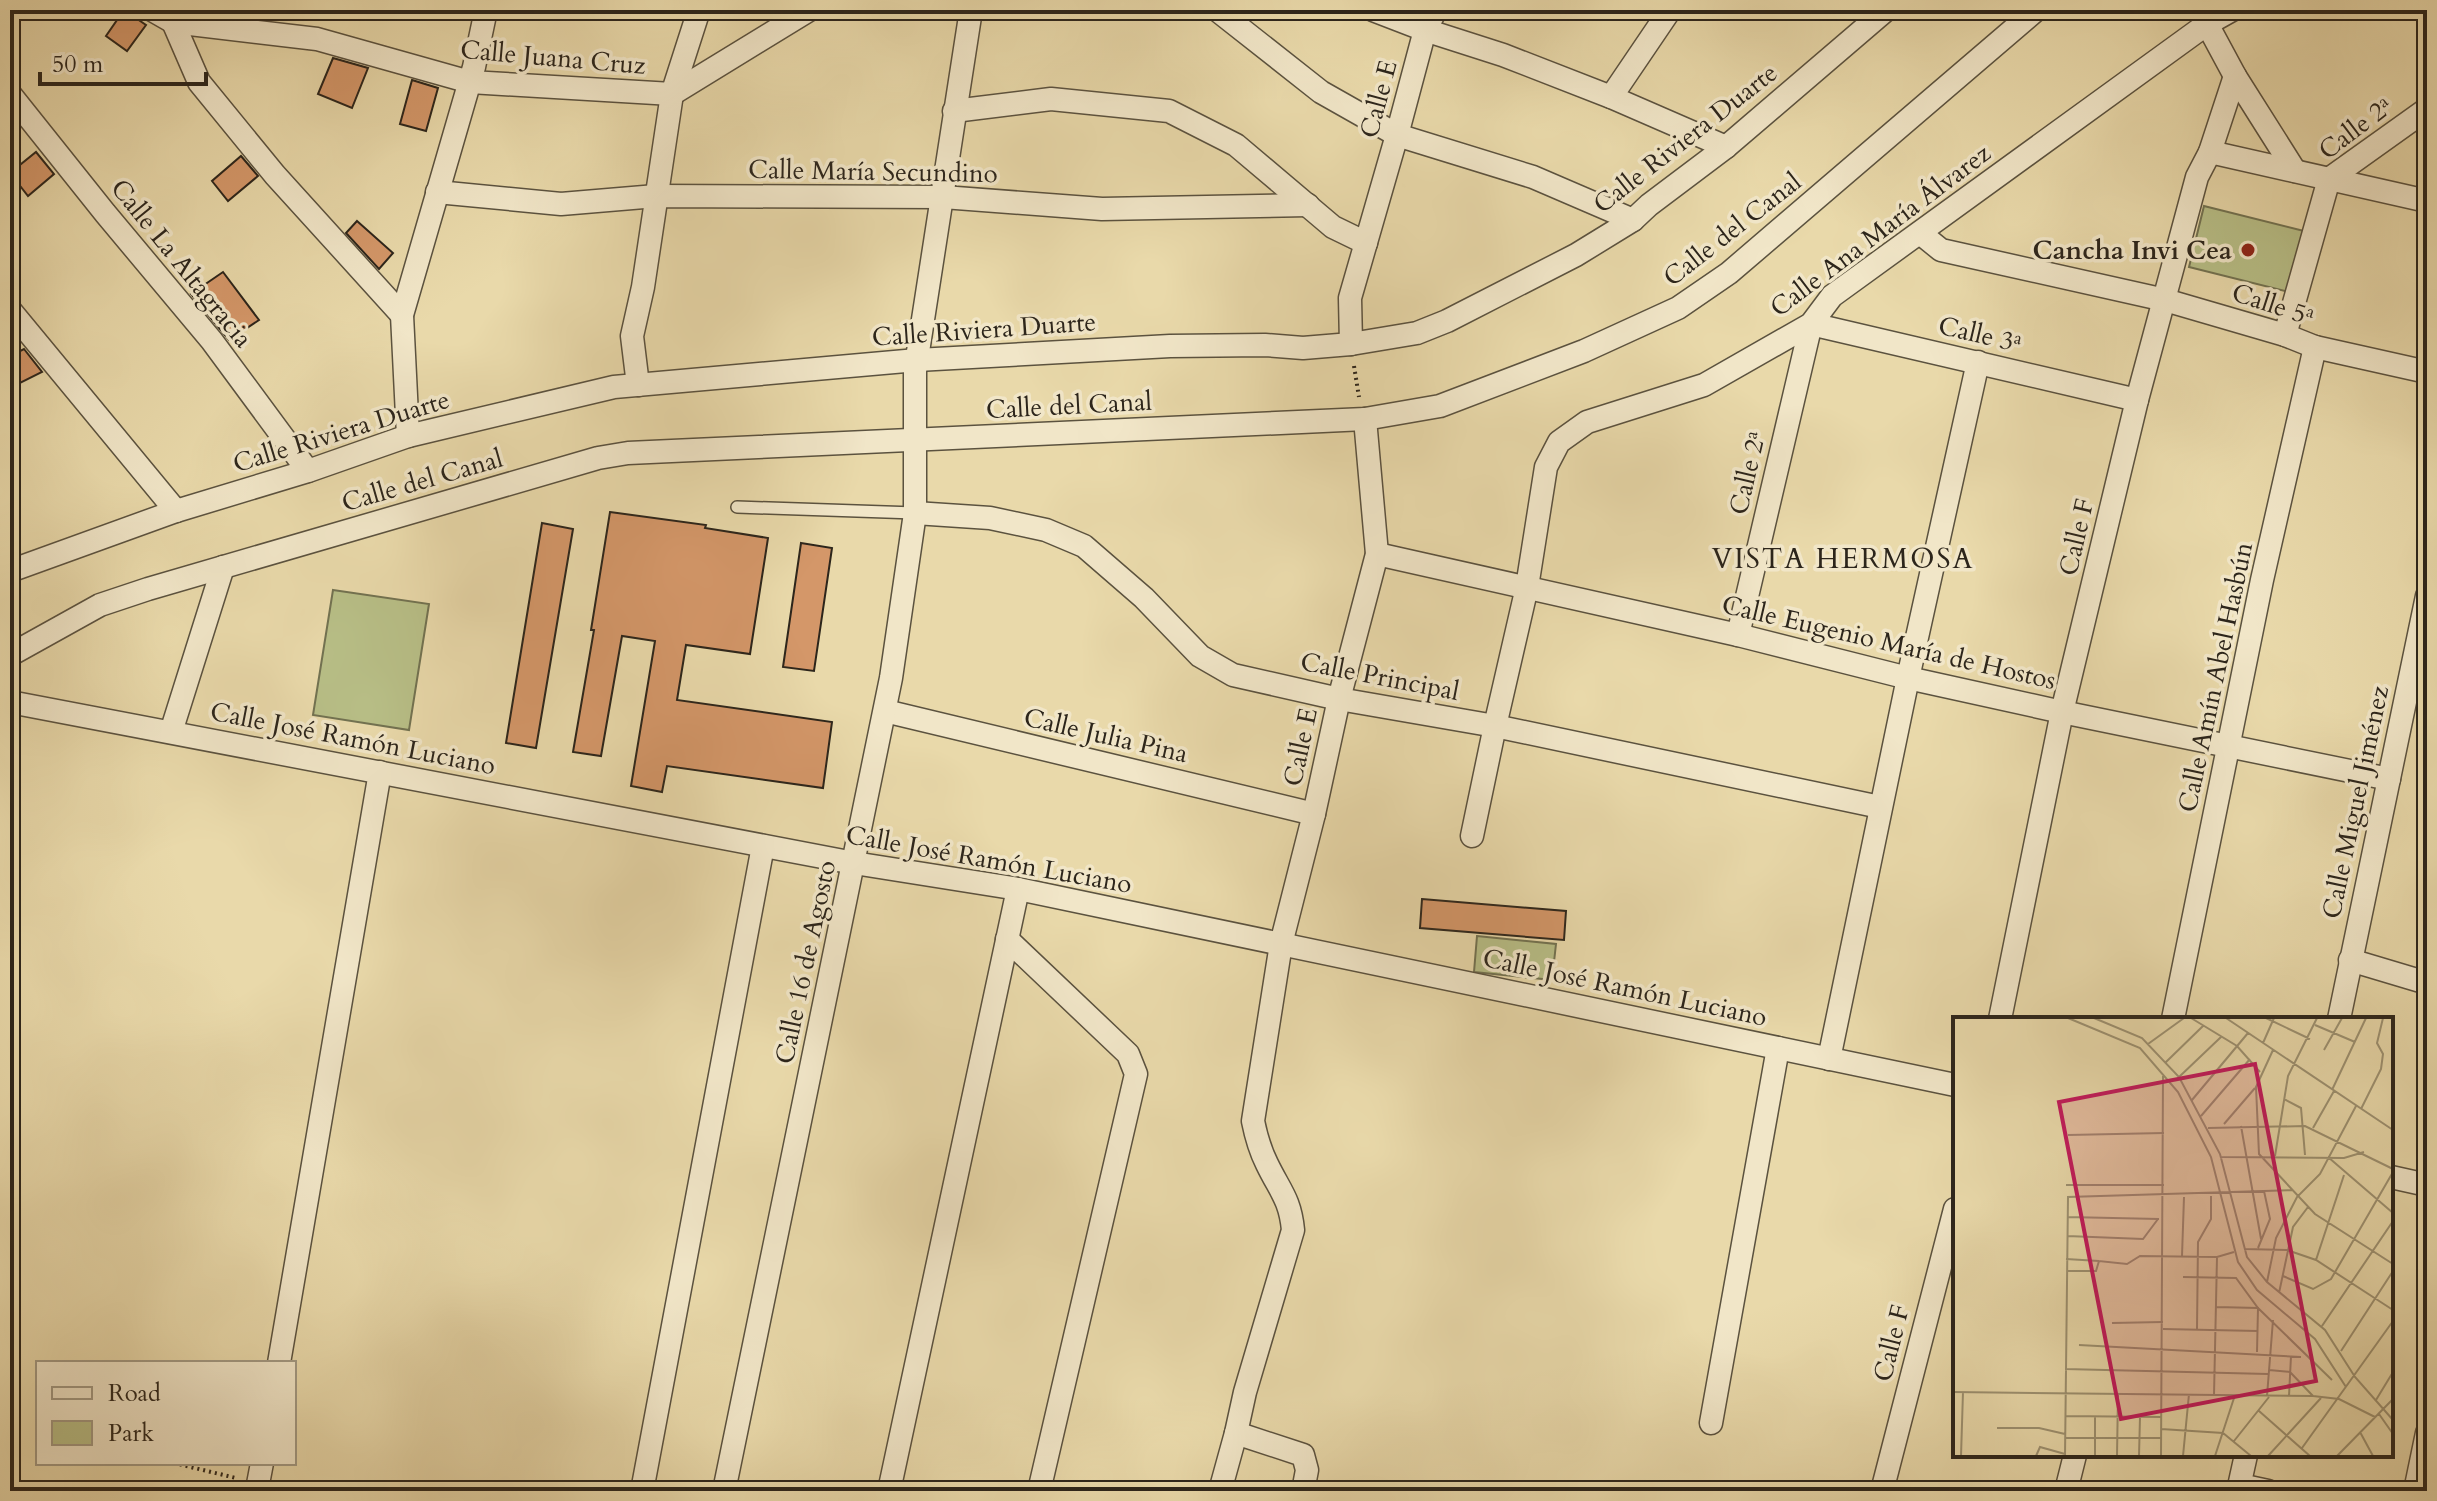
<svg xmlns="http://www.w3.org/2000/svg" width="2437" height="1501" font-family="Cardo,serif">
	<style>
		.green { fill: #b8bf87; stroke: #727251; stroke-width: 2 }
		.building { fill: #d49769; stroke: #2c251b; stroke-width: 2 }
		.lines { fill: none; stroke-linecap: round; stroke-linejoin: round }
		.service-casing { stroke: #5b523f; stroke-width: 14 }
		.minor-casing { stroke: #5b523f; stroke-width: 25 }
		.path { stroke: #2c251b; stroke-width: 4; stroke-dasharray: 2 4; stroke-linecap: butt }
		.service { stroke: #f1e6c8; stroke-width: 11 }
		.minor { stroke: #f1e6c8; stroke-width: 22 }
		.poi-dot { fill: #8f2418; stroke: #f1e6c8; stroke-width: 3 }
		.labels { text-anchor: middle; stroke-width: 7; stroke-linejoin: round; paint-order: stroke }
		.street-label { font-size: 26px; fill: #2c251b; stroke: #f1e6c8 }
		.poi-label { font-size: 26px; font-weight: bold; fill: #2c251b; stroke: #f1e6c8; text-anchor: end }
		.neighbourhood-label { font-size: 28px; letter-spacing: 2px; fill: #2c251b; stroke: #f1e6c8 }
		.inset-road { fill: none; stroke: #9d9171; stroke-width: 2 }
		.view { fill: #c2185b; fill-opacity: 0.15; stroke: #c2185b; stroke-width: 4 }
		.inset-edge { fill: none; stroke: #2c251b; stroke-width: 4 }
	</style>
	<rect width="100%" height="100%" fill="#e9d9aa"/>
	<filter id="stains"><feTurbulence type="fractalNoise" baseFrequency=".0025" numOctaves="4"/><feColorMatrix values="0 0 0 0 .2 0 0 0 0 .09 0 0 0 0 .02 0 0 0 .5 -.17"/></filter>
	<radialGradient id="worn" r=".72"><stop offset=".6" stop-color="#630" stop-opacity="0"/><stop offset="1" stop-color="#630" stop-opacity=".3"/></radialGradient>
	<!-- green -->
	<g class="green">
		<polygon points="2204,206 2308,232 2293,293 2189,267"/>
		<polygon points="333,590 429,604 409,730 313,715"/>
		<polygon points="1477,936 1556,944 1552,980 1474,972"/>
	</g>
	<!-- building -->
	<g class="building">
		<polygon points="124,10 146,25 127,51 106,36"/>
		<polygon points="333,58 368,68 352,108 318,94"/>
		<polygon points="412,80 438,88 426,131 400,124"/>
		<polygon points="36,152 54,174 28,196 10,173"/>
		<polygon points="241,156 258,176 228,201 212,181"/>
		<polygon points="357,221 393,253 379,269 346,233"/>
		<polygon points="223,272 259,320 229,340 191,294"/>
		<polygon points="24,349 42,372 10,388 10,356"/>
		<polygon points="610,512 706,525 705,528 768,538 750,654 686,645 677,700 832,722 823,788 667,766 662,792 631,786 655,641 622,636 601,756 573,752 594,630 591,630"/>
		<polygon points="542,523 573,529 536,748 506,743"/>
		<polygon points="801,543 832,548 814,671 783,667"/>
		<polygon points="1422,899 1566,911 1564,940 1420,928"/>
	</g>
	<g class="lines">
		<!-- service casing -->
		<g class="service-casing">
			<polyline id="service" points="737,507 915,513"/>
		</g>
		<!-- minor casing -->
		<g class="minor-casing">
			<g id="minor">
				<polyline points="152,10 173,22 317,39 470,82 672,94 809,10"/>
				<polyline points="1217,10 1321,92 1397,135 1533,177 1633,220"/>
				<polyline points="1373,10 1425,30 1503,55 1611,97 1726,147"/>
				<polyline points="173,22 199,82 275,175 402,315"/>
				<polyline points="2207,24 2235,76 2295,171"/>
				<polyline points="10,94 105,213 212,341 308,471"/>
				<polyline points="1611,97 1670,10"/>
				<polyline points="954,111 1051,99 1169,111 1236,145 1333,227 1366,243"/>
				<polyline points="2210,152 2427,201"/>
				<polyline points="437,192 561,204 656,196 943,197 1102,209 1308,205"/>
				<polyline points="1920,233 1941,250 2165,300 2285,335 2315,347 2427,372"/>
				<polyline points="10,310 176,511"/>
				<polyline points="2285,335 2329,179 2427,109"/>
				<polyline points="1351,344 1350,298 1397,135 1425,30 1436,10"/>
				<polyline points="638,385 632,336 643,287 672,94 699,10"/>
				<polyline points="408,436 402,315 474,67 486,10"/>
				<polyline points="915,513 990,518 1046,530 1084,546 1144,598 1200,656 1233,675 1339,699 1495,726 1880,807"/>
				<polyline points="1377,554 1738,635 1908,678 2062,712 2389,779"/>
				<polyline points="10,571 176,511 308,471 408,436 614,387 917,360 1170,346 1265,345 1303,348 1351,344 1417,333 1447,321 1576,255 1633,220 1649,205 1726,147 1886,10"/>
				<polyline points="1738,635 1811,324 2137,400"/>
				<polyline points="10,655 100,605 148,589 598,458 628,453 1365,419 1440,406 1584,351 1678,308 1729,273 2036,10"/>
				<polyline points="10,702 854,863 1018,889 1955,1085"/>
				<polyline points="885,711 1314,814"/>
				<polyline points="171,732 223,567"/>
				<polyline points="1472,836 1495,726 1527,587 1546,467 1559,442 1587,422 1704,385 1811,324 1832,296 2207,24 2232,10"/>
				<polyline points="1007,939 1128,1054 1136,1074 1039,1491"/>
				<polyline points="2350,960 2427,983"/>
				<polyline points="2000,1019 2062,712 2137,400 2197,177 2210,152 2235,76"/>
				<polyline points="2173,1019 2262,580 2315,347"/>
				<polyline points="2339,1019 2427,596"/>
				<polyline points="1829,1059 1908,678 1978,362"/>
				<polyline points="2391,1177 2427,1185"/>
				<polyline points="279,1363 380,772"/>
				<polyline points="1711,1423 1778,1048"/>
				<polyline points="258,1484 262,1463"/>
				<polyline points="2240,1485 2268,1491"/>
				<polyline points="642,1491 763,846"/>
				<polyline points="724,1491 891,678 915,513 915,371 971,10"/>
				<polyline points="889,1491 1018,889"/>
				<polyline points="1220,1491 1236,1433"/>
				<path d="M1303,1491L1307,1470L1303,1455L1236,1433L1245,1392L1293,1230C1290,1199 1280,1191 1267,1164C1260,1150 1256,1136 1253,1121L1281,944L1314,814L1339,699L1377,554L1365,419"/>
				<polyline points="1882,1491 1955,1209"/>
				<polyline points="2066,1491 2075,1455"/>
				<polyline points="2238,1491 2246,1455"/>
				<polyline points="2415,1491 2427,1433"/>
			</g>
		</g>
		<!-- path -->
		<g class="path">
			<polyline points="1354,366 1359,397"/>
			<polyline points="174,1463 236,1478"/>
		</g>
		<!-- service -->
		<use href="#service" class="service"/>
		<!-- minor -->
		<use href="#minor" class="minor"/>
	</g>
	<!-- markers -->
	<circle class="poi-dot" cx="2248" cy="250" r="8"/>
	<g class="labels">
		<!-- street labels -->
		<g class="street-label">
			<text transform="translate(553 57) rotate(5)" y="9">Calle Juana Cruz</text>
			<text transform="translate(1378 99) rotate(-75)" y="9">Calle E</text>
			<text transform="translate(2355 128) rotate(-37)" y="9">Calle 2ª</text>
			<text transform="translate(1685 138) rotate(-38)" y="9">Calle Riviera Duarte</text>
			<text transform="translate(873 171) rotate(1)" y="9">Calle María Secundino</text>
			<text transform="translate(1732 229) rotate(-38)" y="9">Calle del Canal</text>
			<text transform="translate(1880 230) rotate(-37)" y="9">Calle Ana María Álvarez</text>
			<text transform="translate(182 263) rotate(51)" y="9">Calle La Altagracia</text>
			<text transform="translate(2273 304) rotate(18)" y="9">Calle 5ª</text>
			<text transform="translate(984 329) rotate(-4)" y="9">Calle Riviera Duarte</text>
			<text transform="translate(1980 334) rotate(13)" y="9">Calle 3ª</text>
			<text transform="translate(1069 405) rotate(-3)" y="9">Calle del Canal</text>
			<text transform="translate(341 431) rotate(-17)" y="9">Calle Riviera Duarte</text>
			<text transform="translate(1747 473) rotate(-77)" y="9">Calle 2ª</text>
			<text transform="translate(422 480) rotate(-16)" y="9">Calle del Canal</text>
			<text transform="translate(2076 537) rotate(-77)" y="9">Calle F</text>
			<text transform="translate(1889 642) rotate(13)" y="9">Calle Eugenio María de Hostos</text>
			<text transform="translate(1380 676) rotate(11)" y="9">Calle Principal</text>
			<text transform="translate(2215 677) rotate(-78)" y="9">Calle Amín Abel Hasbún</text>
			<text transform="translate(1106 735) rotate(13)" y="9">Calle Julia Pina</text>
			<text transform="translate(353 738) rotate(11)" y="9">Calle José Ramón Luciano</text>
			<text transform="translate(1300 747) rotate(-78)" y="9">Calle E</text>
			<text transform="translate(2355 802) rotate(-78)" y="9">Calle Miguel Jiménez</text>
			<text transform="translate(989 859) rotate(10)" y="9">Calle José Ramón Luciano</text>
			<text transform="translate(805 962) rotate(-78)" y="9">Calle 16 de Agosto</text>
			<text transform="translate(1625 987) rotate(12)" y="9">Calle José Ramón Luciano</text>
			<text transform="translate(1891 1343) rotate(-76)" y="9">Calle F</text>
		</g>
		<!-- poi labels -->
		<g class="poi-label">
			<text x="2232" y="259">Cancha Invi Cea</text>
		</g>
		<!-- neighbourhood labels -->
		<g class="neighbourhood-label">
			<text x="1843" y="568">VISTA HERMOSA</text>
		</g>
	</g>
	<!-- overview -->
	<g transform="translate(1953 1017)">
		<rect width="440" height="440" fill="#e9d9aa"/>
		<path class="inset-road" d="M115,1L187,31L225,75L258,140L285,245L304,273L362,322L393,370M141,1L189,21L226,60L267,137L294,240L314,265L372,313L402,360L440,403M238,1L284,29L307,55M273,1L440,113M313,1L357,22M362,8L402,25M310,26L321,1M195,27L231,1M320,33L303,70L306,137L362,197L440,247M371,33L389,1M213,45L250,9M226,60L268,20M379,73L413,1M331,82L348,91L352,138M239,83L295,16M408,92L428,52L430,37L424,26L430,1M248,99L297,42M271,107L302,71M288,109L308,222M255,111L352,109L440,152M360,111L381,74M115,118L211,116M322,139L335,59L364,1M267,140L391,141L411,135M375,140L440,196M113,168H211M114,200L206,202M114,219L190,222L205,202M305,231L317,202L311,174M291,232L334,233L363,243L440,293M229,239L231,180M113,242L146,244M363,243L391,158M114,254H143L146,244L174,247L187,239L264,240L281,235M330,259L360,272L378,262L440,155M230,260L283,261L305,291L379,363M314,265L323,221L344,180L367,157L403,89M326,276L340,210L355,190M263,290L305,291L304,335M159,306L210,305M369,309L440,204M210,312L305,314M244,312L245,225L258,202V179M126,328L348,340M388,334L440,254M112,352L315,357M316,353L337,355L360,379M0,375L360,379L386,382L422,400M261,378L264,240M314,379L320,303M336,379L338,339M423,383L440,355M306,394L357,439M426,397L440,417M112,399L209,400M44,411H86L112,417M208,412L270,416L298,439M407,415L420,439M112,421H208M281,424L316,380M349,431L440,304M8,439L10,375M83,439L87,430L112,437M112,439L115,180L340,173M142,439V399M164,439L165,376M186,439L187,400M208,439L210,59M230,439L236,377M262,439L282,378M315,439L368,381M384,439L440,382"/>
		<path class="view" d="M302,47L363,364L168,402L106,85Z"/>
		<rect width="440" height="440" class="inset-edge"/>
	</g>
	<!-- margin -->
	<rect width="2437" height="1501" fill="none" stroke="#e9d9aa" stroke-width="40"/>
	<rect x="12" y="12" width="2413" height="1477" fill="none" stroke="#2c251b" stroke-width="4"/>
	<rect x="20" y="20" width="2397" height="1461" fill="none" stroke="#2c251b" stroke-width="2"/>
	<!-- legend -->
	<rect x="36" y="1361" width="260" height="104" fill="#f1e6c8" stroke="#a29983" stroke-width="2"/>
	<rect x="52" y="1387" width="40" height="12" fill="#f1e6c8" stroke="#a29983" stroke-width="2"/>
	<text x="108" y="1401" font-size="24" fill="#2c251b">Road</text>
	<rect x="52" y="1421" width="40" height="24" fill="#b8bf87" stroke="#a29983" stroke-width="2"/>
	<text x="108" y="1441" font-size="24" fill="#2c251b">Park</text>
	<!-- scale -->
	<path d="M40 72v12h166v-12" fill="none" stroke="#2c251b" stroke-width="4"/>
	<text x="52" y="72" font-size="24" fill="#2c251b" stroke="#f1e6c8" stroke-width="6" paint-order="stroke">50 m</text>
	<rect width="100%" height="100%" filter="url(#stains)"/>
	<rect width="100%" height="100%" fill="url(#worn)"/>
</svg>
